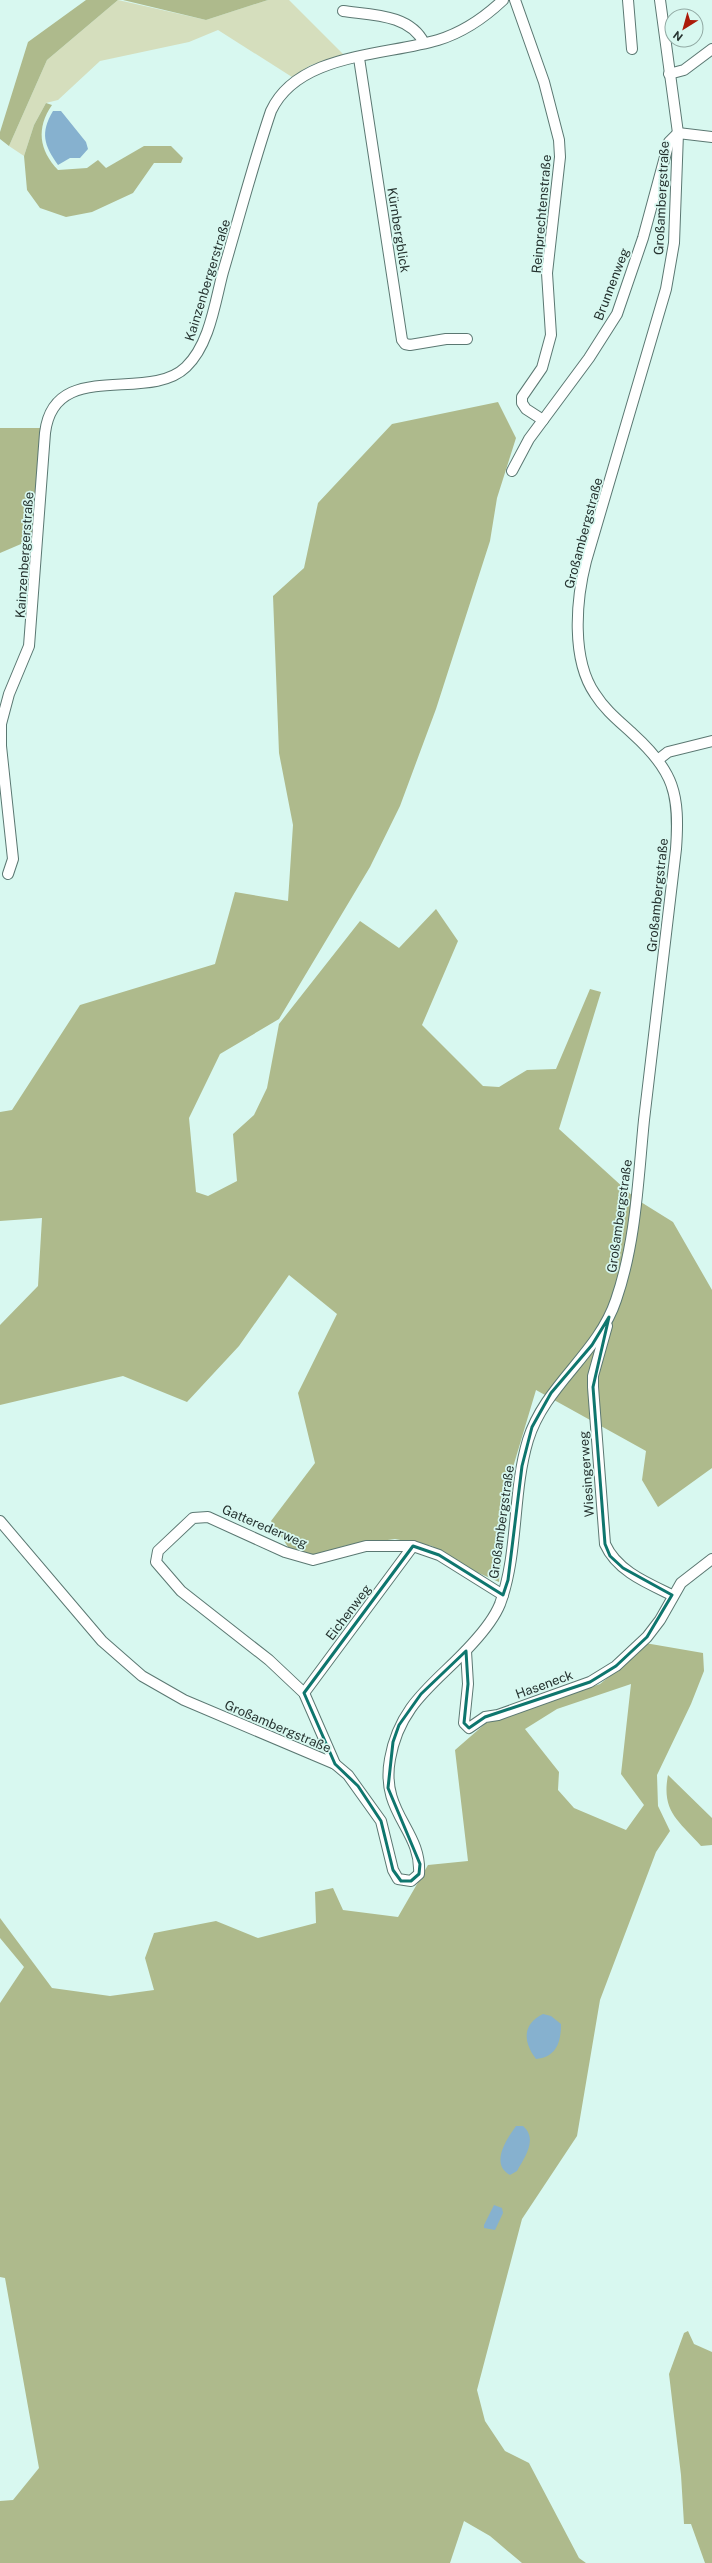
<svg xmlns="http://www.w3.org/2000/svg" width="712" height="2563" font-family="'Public Sans',sans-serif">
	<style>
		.green { fill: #d5debd }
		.forest { fill: #aeba8c; fill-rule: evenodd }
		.water { fill: #86b1cf }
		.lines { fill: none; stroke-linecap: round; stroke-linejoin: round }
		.minor-casing { stroke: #5b7872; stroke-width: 12 }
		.minor { stroke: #fff; stroke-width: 10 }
		.marked { fill: none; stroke: #0f766e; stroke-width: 3; stroke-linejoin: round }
		.labels { text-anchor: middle; stroke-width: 3.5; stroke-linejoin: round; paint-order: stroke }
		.street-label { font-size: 13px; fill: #263330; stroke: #d8f8f0 }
	</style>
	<rect width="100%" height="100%" fill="#d8f8f0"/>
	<!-- green -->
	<polygon class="green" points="118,0 206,20 268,0 289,0 344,55 311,65 292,77 218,30 189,42 100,61 58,100 46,103 34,125 24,156 9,146 47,60"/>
	<!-- forest -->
	<g class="forest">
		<polygon points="86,0 118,0 47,60 9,146 0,139 0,132 28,42"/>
		<polygon points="123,0 268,0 206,20"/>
		<path d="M46,103L52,105C36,128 39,150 58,170L87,168L98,160L106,168L144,146H171L183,158L181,163H154L133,193L92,212L66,217L40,208L27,190L24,156L34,125Z"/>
		<polygon points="498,402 516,438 497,498 490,541 436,709 400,806 370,867 279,1019 220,1054 189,1118 196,1192 208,1196 237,1181 233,1134 254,1115 267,1088 279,1024 360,921 399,948 436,909 458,941 422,1025 483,1086 499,1087 527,1070 556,1069 590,989 601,992 559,1129 636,1199 673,1222 712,1290 712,1468 658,1507 642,1480 646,1451 536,1390 508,1484 499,1582 465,1567 432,1546 395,1539 344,1546 312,1556 288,1547 271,1521 315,1463 298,1393 337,1314 289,1275 239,1346 187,1402 123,1376 0,1405 0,1325 38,1286 42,1218 0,1221 0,1112 12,1110 80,1005 215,964 235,892 288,901 293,825 279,753 273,596 304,568 318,503 392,424"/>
		<polygon points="0,428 43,428 35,538 0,553"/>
		<path d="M645,1643L703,1653L704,1671L691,1704L657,1775L658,1806L670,1831L656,1852L600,2000L577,2136L522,2219L477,2390L485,2421L505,2451L529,2463L579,2558L586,2563H522L490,2536L464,2521L450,2563H0V2501L13,2500L39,2468L5,2278L0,2277V2003L24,1967L0,1938V1918L52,1988L110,1996L154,1990L145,1958L154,1933L216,1921L258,1938L316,1923L315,1892L333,1888L343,1910L398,1917L428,1865L468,1861L455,1750L486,1723L600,1684L633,1657ZM631,1684L621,1774L644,1805L626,1830L574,1808L558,1790L559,1772L525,1729L557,1709Z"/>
		<path d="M668,1775L712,1818V1845L701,1846C679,1821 661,1812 668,1775Z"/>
		<polygon points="688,2331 694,2344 712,2352 712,2563 705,2563 691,2524 684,2524 681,2475 669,2374 684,2333"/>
	</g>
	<!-- water -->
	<g class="water">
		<path d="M53,111H61L86,142L88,149L80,158H70L58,165C44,145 40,133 53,111Z"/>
		<path d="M543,2014L551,2016L561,2024C561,2043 556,2057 536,2059C523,2042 522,2024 543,2014Z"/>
		<path d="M516,2126H523C538,2139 525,2157 517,2171L510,2175C490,2164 506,2140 516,2126Z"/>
		<polygon points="494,2205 502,2208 503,2213 495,2230 484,2228 484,2225"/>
	</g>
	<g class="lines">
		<!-- minor casing -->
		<g class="minor-casing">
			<g id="minor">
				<polyline points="515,0 544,82 559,140 560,157 547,273 551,335 542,368 522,397 522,403 526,409 543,420"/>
				<polyline points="628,0 632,49"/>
				<path d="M343,11C371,15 410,14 424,43"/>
				<polyline points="359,58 402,340 405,344 410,345 446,339 467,339"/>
				<polyline points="669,74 684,70 712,49"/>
				<polyline points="512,471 529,439 589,358 617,314 643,238 669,142 678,133 712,137"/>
				<polyline points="659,759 668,752 712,741"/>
				<path d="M8,874L13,859L1,746V724L9,694L29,646L45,433C54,357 148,404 186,367C210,344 215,302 223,272C239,218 253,164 271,111C298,53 384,56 438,40C464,32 484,18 503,0"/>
				<path d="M607,1326L593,1376V1387L605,1544C617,1571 647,1583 672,1595"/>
				<path d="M0,1521L102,1641L142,1676L184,1700L335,1764L348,1775L381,1821L393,1870L398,1879L411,1881L419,1874C422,1830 380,1813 390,1759C400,1702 437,1683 472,1644C483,1632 494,1619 500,1604C519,1552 512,1493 528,1440C545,1385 598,1354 616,1300C636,1242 638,1180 644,1120C654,1029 666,939 676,849C680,794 674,771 633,734C619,721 605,710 595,694C571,659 576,600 586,561L666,289L674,243L678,133L660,0"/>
				<polyline points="466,1651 468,1684 464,1723 469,1728 485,1717 498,1715 590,1682 616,1666 647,1637 660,1620 681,1583 712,1559"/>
				<polyline points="304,1693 413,1546"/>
				<polyline points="335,1764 304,1693 269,1660 181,1591 156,1562 158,1551 193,1518 208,1517 285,1552 313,1560 366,1546 413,1546 439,1555 503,1595"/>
			</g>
		</g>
		<!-- minor -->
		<use href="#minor" class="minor"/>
	</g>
	<!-- marked area -->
	<path class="marked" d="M609,1317L593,1387L605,1544L610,1556L623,1568L672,1595L647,1637L616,1666L590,1682L485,1717L469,1728L464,1723L468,1684L466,1651L421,1694L399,1725L393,1742L388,1788L420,1864L419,1874L411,1881H401L393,1870L381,1821L358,1786L335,1764L304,1693L413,1546L439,1555L503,1595L508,1580L522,1466L532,1427L551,1393L592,1345Z"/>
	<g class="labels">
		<!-- street labels -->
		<g class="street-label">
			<text transform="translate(661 198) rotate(-87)" y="5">Großambergstraße</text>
			<text transform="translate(541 214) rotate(-85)" y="5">Reinprechtenstraße</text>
			<text transform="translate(399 230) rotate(81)" y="5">Kürnbergblick</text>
			<text transform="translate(207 280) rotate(-73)" y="5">Kainzenbergerstraße</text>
			<text transform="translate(611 284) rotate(-69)" y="5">Brunnenweg</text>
			<text transform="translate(583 533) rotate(-75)" y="5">Großambergstraße</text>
			<text transform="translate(24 555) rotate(-86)" y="5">Kainzenbergerstraße</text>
			<text transform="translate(657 895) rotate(-84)" y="5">Großambergstraße</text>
			<text transform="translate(619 1216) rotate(-82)" y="5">Großambergstraße</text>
			<text transform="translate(586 1474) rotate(-94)" y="5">Wiesingerweg</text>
			<text transform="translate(501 1522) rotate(-82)" y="5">Großambergstraße</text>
			<text transform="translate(265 1526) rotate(23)" y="5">Gatterederweg</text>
			<text transform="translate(348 1612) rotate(-53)" y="5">Eichenweg</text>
			<text transform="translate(544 1684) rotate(-20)" y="5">Haseneck</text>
			<text transform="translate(278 1726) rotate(23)" y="5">Großambergstraße</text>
		</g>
	</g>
	<!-- north arrow -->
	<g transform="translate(684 28) rotate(217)"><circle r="19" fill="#d8f8f0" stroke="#91a9a3"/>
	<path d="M0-3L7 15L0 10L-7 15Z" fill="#ab1b09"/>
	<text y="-6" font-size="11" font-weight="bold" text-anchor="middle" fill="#263330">N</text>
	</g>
</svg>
